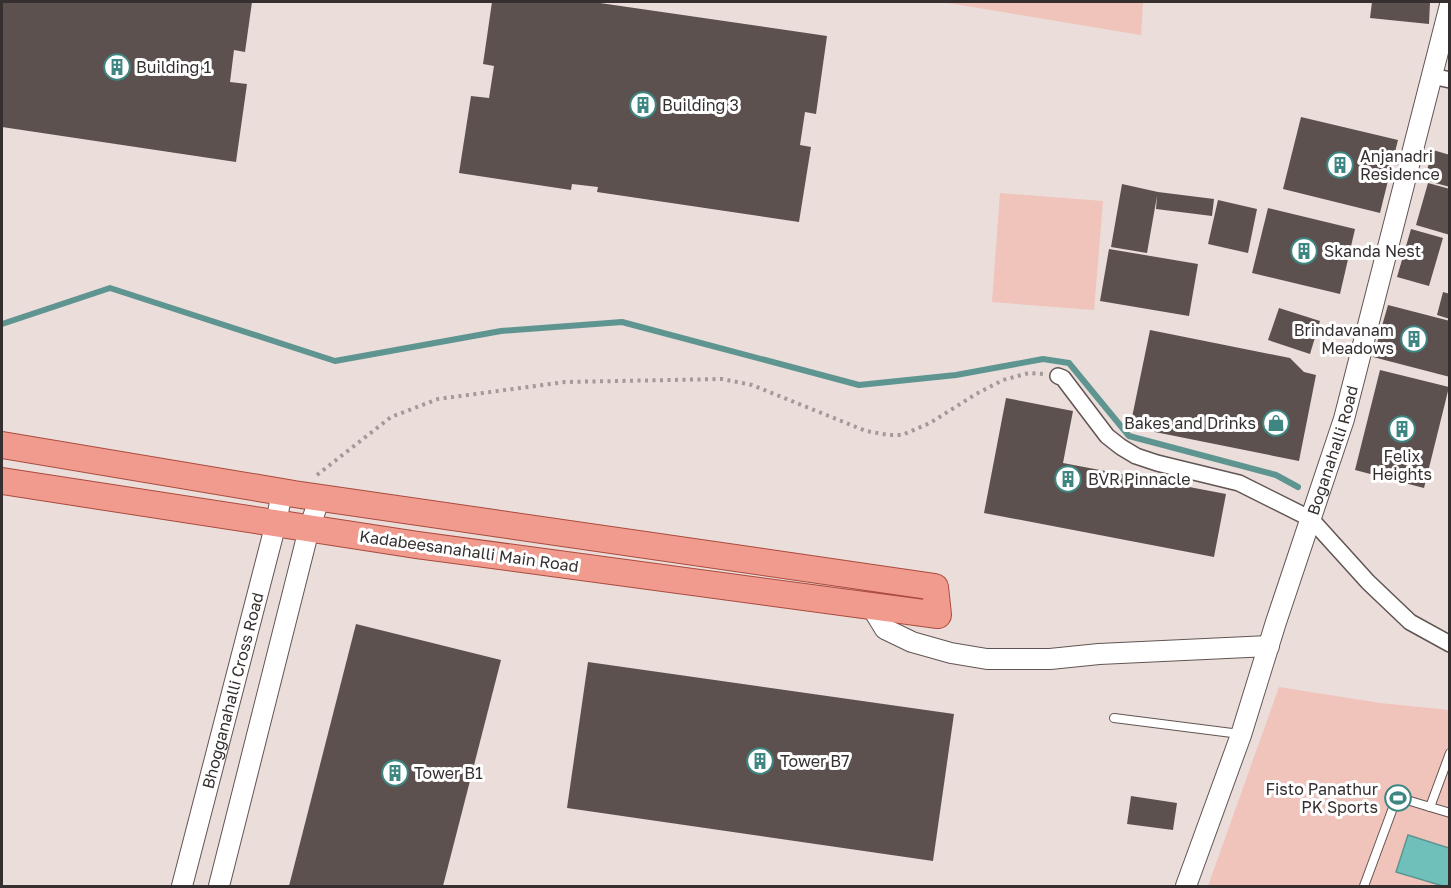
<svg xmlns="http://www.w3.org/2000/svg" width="1451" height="888" font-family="'Golos Text',sans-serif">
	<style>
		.green { fill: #f0c3bb }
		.water { fill: #6fc0bb; stroke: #5e9591; stroke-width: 1.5 }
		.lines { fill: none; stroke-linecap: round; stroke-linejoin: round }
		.stream { stroke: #5e9591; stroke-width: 6 }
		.building { fill: #5d514f }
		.service-casing { stroke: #615553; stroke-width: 10 }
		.minor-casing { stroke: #615553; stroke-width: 18 }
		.tertiary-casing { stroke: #615553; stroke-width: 22 }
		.primary-casing { stroke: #a94b3d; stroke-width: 28 }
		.path { stroke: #a39997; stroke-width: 4; stroke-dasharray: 3 4.5; stroke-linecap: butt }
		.service { stroke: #fff; stroke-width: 8 }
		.minor { stroke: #fff; stroke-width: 15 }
		.tertiary { stroke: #fff; stroke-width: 20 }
		.primary { stroke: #f19b8f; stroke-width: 26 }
		.labels { text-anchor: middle; stroke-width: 6; stroke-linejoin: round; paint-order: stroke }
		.poi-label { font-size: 16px; fill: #35302f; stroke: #fff; text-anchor: start }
		.street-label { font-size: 16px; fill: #35302f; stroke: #fff }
	</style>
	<rect width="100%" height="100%" fill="#ebddda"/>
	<!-- green -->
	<g class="green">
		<polygon points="942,2 1143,2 1141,35"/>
		<polygon points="1000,193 1103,201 1094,310 992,302"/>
		<polygon points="1279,687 1380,703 1449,710 1449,886 1208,886"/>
	</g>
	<!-- water -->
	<polygon class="water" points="1408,835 1449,848 1449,886 1443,886 1396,872"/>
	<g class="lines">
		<!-- stream -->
		<polyline class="stream" points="2,324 110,288 335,361 501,331 622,322 859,385 956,375 1043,359 1069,363 1129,436 1276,475 1298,487"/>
	</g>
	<!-- building -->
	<g class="building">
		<polygon points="2,2 252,2 245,52 234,50 230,82 247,84 236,162 2,127"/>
		<polygon points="492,2 593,2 827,36 816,114 805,112 800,145 811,147 799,222 597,192 598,187 572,184 571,190 459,173 471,96 489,98 494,66 483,64"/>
		<polygon points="1372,2 1430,2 1429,24 1370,18"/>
		<polygon points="1301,117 1398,140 1380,213 1283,189"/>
		<polygon points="1433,150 1450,155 1450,187 1424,180"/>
		<polygon points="1428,183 1450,189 1450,235 1416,225"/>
		<polygon points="1122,184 1158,192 1214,199 1212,216 1156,209 1157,196 1147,253 1111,247"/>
		<polygon points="1218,200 1257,209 1248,253 1208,244"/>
		<polygon points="1268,208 1355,229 1340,294 1252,273"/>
		<polygon points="1411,229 1443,238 1429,286 1397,277"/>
		<polygon points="1109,249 1198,264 1189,316 1100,301"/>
		<polygon points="1443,292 1450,294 1450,319 1437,315"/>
		<polygon points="1388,305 1450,321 1450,377 1373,357"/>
		<polygon points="1279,308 1320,321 1310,354 1268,340"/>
		<polygon points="1150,330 1290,358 1304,372 1316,375 1299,461 1130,427"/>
		<polygon points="1380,370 1449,387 1424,488 1355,470"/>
		<polygon points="1006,398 1073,411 1063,463 1226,494 1214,557 984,513"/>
		<polygon points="356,624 501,660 443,886 289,886"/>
		<polygon points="588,662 954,714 933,861 567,808"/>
		<polygon points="1131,796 1177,803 1173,830 1127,824"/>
	</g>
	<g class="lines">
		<!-- service casing -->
		<g class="service-casing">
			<g id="service">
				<polyline points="1114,718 1240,734"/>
				<polyline points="1430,807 1450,813"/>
				<polyline points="1364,886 1397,797 1430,807 1450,753"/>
			</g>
		</g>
		<!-- minor casing -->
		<g class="minor-casing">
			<g id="minor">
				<polyline points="1432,76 1450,80"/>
				<polyline points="1058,376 1063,378 1107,436 1121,447 1136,456 1157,463 1239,483 1311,519 1368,582 1410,622 1450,644"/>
			</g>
		</g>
		<!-- tertiary casing -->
		<g class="tertiary-casing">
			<g id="tertiary">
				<polyline points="871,606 885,629 912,642 951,653 987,659 1050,659 1099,654 1269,646"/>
				<path id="s1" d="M182,886L276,523L282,492"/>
				<polyline points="219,886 309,529 320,497"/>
				<path id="s2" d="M1186,886L1241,735L1276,622L1344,419L1450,5"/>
			</g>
		</g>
		<!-- primary casing -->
		<g class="primary-casing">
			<polyline id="primary" points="2,445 294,494 935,587 938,615 417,545 2,481"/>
		</g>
		<!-- path -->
		<polyline class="path" points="317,475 391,417 438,399 565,382 722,379 752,385 866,431 889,435 902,435 930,423 976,394 1003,380 1029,373 1043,374"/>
		<!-- service -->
		<use href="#service" class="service"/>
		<!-- minor -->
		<use href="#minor" class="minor"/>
		<!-- tertiary -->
		<use href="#tertiary" class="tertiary"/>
		<!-- primary -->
		<use href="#primary" class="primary"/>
	</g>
	<!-- icons -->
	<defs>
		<g id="building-ring" transform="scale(1.35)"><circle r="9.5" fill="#fff" stroke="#3e8682" stroke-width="1.5"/><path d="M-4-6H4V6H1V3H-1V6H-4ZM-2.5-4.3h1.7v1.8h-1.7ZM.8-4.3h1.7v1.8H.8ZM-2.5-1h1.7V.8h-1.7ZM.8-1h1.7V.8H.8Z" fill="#3e8682"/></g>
		<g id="shop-ring" transform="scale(1.35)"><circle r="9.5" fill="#fff" stroke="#3e8682" stroke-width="1.5"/><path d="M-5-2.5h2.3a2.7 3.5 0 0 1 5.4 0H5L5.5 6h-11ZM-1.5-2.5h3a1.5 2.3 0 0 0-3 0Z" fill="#3e8682"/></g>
		<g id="stadium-ring" transform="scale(1.35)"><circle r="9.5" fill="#fff" stroke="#3e8682" stroke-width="1.5"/><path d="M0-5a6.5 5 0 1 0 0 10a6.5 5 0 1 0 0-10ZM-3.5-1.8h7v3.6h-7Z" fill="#3e8682"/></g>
	</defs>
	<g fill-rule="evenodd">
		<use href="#building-ring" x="117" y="67"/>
		<use href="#building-ring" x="643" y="105"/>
		<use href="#building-ring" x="1340" y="165"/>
		<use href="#building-ring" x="1304" y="251"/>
		<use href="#building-ring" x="1414" y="339"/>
		<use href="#shop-ring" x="1276" y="423"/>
		<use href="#building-ring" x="1402" y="429"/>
		<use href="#building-ring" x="1068" y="479"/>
		<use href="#building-ring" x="760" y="761"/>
		<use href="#building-ring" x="395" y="773"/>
		<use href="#stadium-ring" x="1398" y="798"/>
	</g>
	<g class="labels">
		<!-- poi labels -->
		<g class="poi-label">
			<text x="136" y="73">Building 1</text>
			<text x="662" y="111">Building 3</text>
			<text x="1360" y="162">Anjanadri<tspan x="1360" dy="18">Residence</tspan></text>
			<text x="1324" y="257">Skanda Nest</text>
			<text x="1394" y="336" text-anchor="end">Brindavanam<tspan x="1394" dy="18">Meadows</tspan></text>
			<text x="1256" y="429" text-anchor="end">Bakes and Drinks</text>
			<text x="1402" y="462" text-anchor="middle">Felix<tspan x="1402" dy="18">Heights</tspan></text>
			<text x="1088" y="485">BVR Pinnacle</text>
			<text x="780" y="767">Tower B7</text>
			<text x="414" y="779">Tower B1</text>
			<text x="1378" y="795" text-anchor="end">Fisto Panathur<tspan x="1378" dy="18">PK Sports</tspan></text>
		</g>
		<!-- street labels -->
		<g class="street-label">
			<text dy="6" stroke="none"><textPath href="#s2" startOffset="460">Boganahalli Road</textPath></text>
			<text transform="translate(469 551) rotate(8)" y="6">Kadabeesanahalli Main Road</text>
			<text dy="6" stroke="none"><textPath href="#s1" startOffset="202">Bhogganahalli Cross Road</textPath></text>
		</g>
	</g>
	<!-- border -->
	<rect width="1451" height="888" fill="none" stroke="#35302f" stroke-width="6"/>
</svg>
